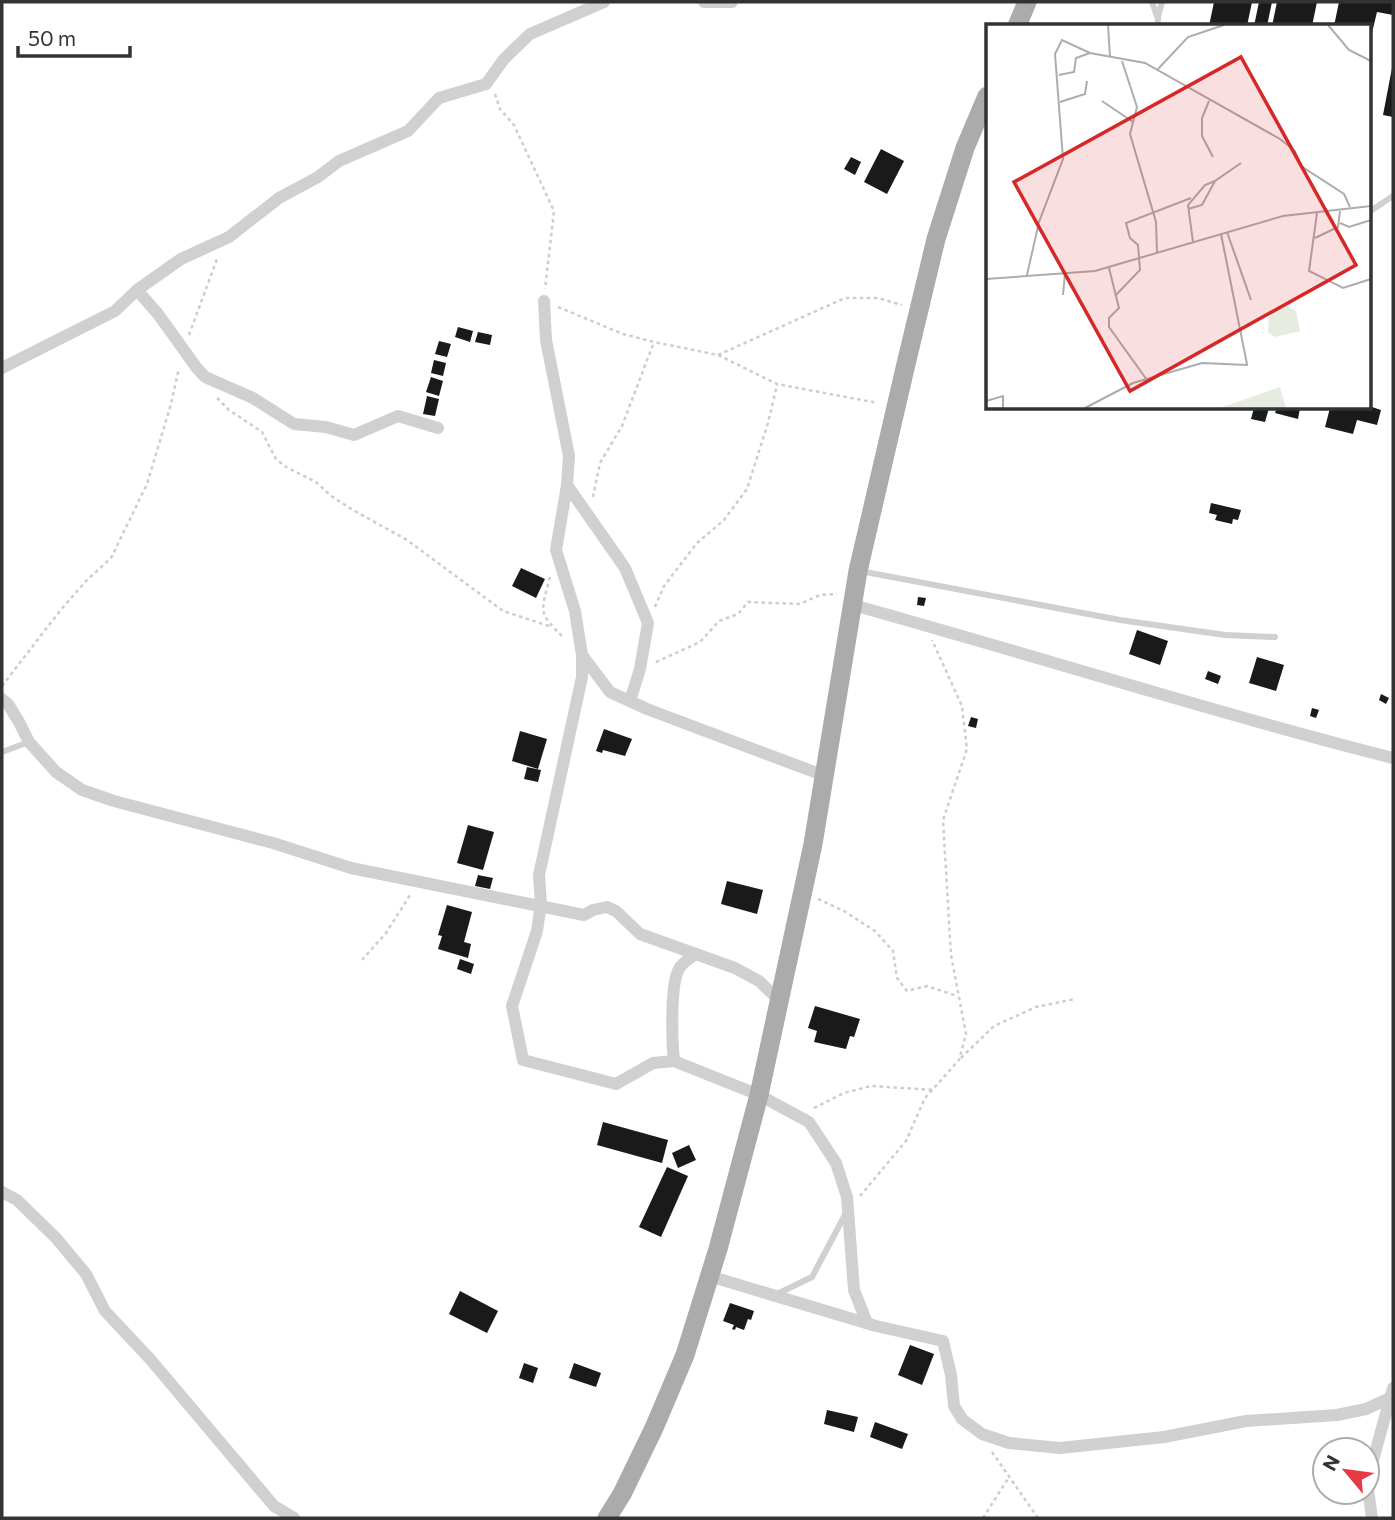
<svg xmlns="http://www.w3.org/2000/svg" width="1395" height="1520" font-family="Commissioner,sans-serif">
	<style>
		.building { fill: #1a1a1a }
		.lines { fill: none; stroke-linecap: round; stroke-linejoin: round }
		.path { stroke: #cdcdcd; stroke-width: 2.5; stroke-dasharray: 3.5 3.5; stroke-linecap: butt }
		.service { stroke: #d0d0d0; stroke-width: 6 }
		.minor { stroke: #d0d0d0; stroke-width: 12 }
		.primary { stroke: #ababab; stroke-width: 19 }
		.inset-road { fill: none; stroke: #adadad; stroke-width: 2 }
		.view { fill: #d62828; fill-opacity: 0.15; stroke: #d62828; stroke-width: 3.5 }
		.inset-edge { fill: none; stroke: #333; stroke-width: 3.5 }
	</style>
	<rect width="100%" height="100%" fill="#fff"/>
	<!-- building -->
	<g class="building">
		<polygon points="1214,2 1252,2 1247,26 1209,26"/>
		<polygon points="1259,2 1272,2 1267,26 1254,26"/>
		<polygon points="1277,2 1317,2 1312,26 1272,26"/>
		<polygon points="1339,2 1393,2 1393,15 1377,12 1369,45 1369,26 1334,26"/>
		<polygon points="1392,68 1393,69 1393,117 1383,115"/>
		<polygon points="881,149 904,161 887,194 864,182"/>
		<polygon points="851,157 861,162 855,175 844,169"/>
		<polygon points="458,327 473,331 470,342 455,337"/>
		<polygon points="478,332 492,335 490,345 475,342"/>
		<polygon points="439,341 451,344 447,357 435,354"/>
		<polygon points="434,360 446,363 443,376 431,373"/>
		<polygon points="431,377 443,381 439,396 426,392"/>
		<polygon points="427,396 439,399 435,416 423,414"/>
		<polygon points="1369,406 1381,410 1377,425 1357,420 1353,434 1325,427 1330,408"/>
		<polygon points="1254,408 1269,408 1265,422 1251,419"/>
		<polygon points="1277,408 1300,408 1298,419 1275,413"/>
		<polygon points="1211,503 1241,510 1238,520 1233,519 1232,524 1215,520 1217,515 1209,513"/>
		<polygon points="521,568 545,579 536,598 512,586"/>
		<polygon points="918,597 926,598 924,606 917,605"/>
		<polygon points="1137,630 1168,641 1160,665 1129,654"/>
		<polygon points="1257,657 1284,665 1276,691 1249,683"/>
		<polygon points="1208,671 1221,676 1218,684 1205,679"/>
		<polygon points="1381,694 1389,698 1386,704 1379,700"/>
		<polygon points="1312,708 1319,710 1316,718 1310,716"/>
		<polygon points="971,717 978,719 976,728 968,726"/>
		<polygon points="604,729 632,739 625,756 603,750 602,753 596,751"/>
		<polygon points="520,731 547,739 538,769 512,761"/>
		<polygon points="527,767 541,770 538,782 524,779"/>
		<polygon points="468,825 494,832 483,870 457,863"/>
		<polygon points="478,875 493,878 490,889 475,886"/>
		<polygon points="727,881 763,890 757,914 721,904"/>
		<polygon points="447,905 472,912 464,942 471,944 468,958 438,949 442,936 438,935"/>
		<polygon points="460,959 474,964 471,974 457,969"/>
		<polygon points="815,1006 860,1019 854,1037 850,1036 846,1049 814,1042 817,1031 808,1028"/>
		<polygon points="603,1122 668,1140 662,1163 597,1145"/>
		<polygon points="689,1145 696,1160 678,1168 672,1153"/>
		<polygon points="667,1167 688,1176 661,1237 639,1227"/>
		<polygon points="460,1291 498,1311 487,1333 449,1314"/>
		<polygon points="730,1303 754,1311 751,1320 748,1319 744,1330 736,1327 735,1330 732,1329 734,1325 723,1321"/>
		<polygon points="910,1345 934,1354 922,1385 898,1375"/>
		<polygon points="524,1363 538,1368 533,1383 519,1378"/>
		<polygon points="574,1363 601,1373 596,1387 569,1378"/>
		<polygon points="827,1410 858,1417 854,1432 824,1424"/>
		<polygon points="875,1422 908,1434 902,1449 870,1437"/>
	</g>
	<g class="lines">
		<!-- path -->
		<g class="path">
			<polyline points="495,94 500,109 514,125 554,211 545,289"/>
			<polyline points="558,307 623,334 654,342 718,355 777,384 878,403"/>
			<polyline points="189,335 217,259"/>
			<polyline points="718,355 845,298 878,298 902,305"/>
			<polyline points="217,398 229,410 262,432 276,459 286,467 316,482 331,496 353,510 407,540 503,611 552,627"/>
			<polyline points="593,497 600,463 622,426 654,342"/>
			<path d="M550,577C541,612 537,612 564,638"/>
			<polyline points="655,607 664,586 697,543 724,520 747,489 768,423 777,385"/>
			<polyline points="656,662 700,642 719,621 738,614 748,602 800,604 820,595 837,594"/>
			<polyline points="2,686 59,612 86,581 111,558 147,484 171,404 179,368"/>
			<polyline points="818,899 844,911 875,931 893,951 897,978 907,991 927,986 957,996"/>
			<polyline points="362,960 386,933 410,895"/>
			<polyline points="961,1058 994,1026 1036,1007 1075,999"/>
			<polyline points="814,1108 844,1093 871,1086 934,1090"/>
			<polyline points="860,1196 906,1141 925,1098 959,1060 966,1034 951,955 943,820 967,749 962,706 932,640"/>
			<polyline points="992,1452 1038,1518"/>
			<polyline points="983,1518 1009,1477"/>
		</g>
		<!-- service -->
		<g class="service">
			<polyline points="1152,2 1158,19 1157,26"/>
			<polyline points="1158,17 1162,2"/>
			<polyline points="1369,212 1393,196"/>
			<polyline points="860,571 1120,620 1225,635 1275,637"/>
			<polyline points="2,752 29,742"/>
			<polyline points="777,1294 812,1277 846,1213"/>
		</g>
		<!-- minor -->
		<g class="minor">
			<polyline points="704,2 732,2"/>
			<polyline points="137,290 158,314 196,367 205,377 253,398 294,424 326,427 354,435 398,416 438,428"/>
			<polyline points="544,301 546,340 569,456 567,485 625,568 648,623 640,669 630,701"/>
			<polyline points="2,368 115,311 137,290 181,259 229,237 279,198 318,177 339,161 408,131 439,98 486,84 504,59 530,34 604,2"/>
			<polyline points="567,485 556,550 575,611 582,655 610,692 647,709 825,776"/>
			<path d="M853,605C1033,655 1212,712 1393,758"/>
			<polyline points="582,655 582,677 539,875 541,904 537,931 512,1006 523,1060 616,1084 653,1063 674,1061 759,1095 809,1122 836,1163 847,1197 854,1290 867,1323"/>
			<polyline points="2,699 8,704 19,722 29,742 56,772 82,790 114,801 273,843 351,868 584,915 593,910 607,907 616,911 640,934 735,968 759,981 779,1000"/>
			<path d="M674,1061C672,1042 670,984 679,969C682,963 690,958 696,954"/>
			<polyline points="2,1192 17,1200 56,1238 86,1274 105,1311 150,1359 274,1506 294,1518"/>
			<polyline points="709,1276 876,1326 943,1341 951,1375 954,1406 962,1419 982,1434 1009,1443 1060,1448 1164,1437 1246,1421 1337,1415 1366,1409 1390,1398"/>
			<polyline points="1372,1518 1367,1482 1393,1388"/>
		</g>
		<!-- primary -->
		<g class="primary">
			<polyline points="1017,26 1027,2"/>
			<polyline points="607,1518 622,1494 654,1428 685,1355 718,1249 759,1095 813,844 858,571 906,364 936,239 965,148 987,96"/>
		</g>
	</g>
	<!-- overview -->
	<g transform="translate(986 24)">
		<rect width="385" height="385" fill="#fff"/>
		<path d="M301,282L310,287L314,307L289,313L282,308L283,290ZM294,363L300,384H234Z" fill="#e6ecdf"/>
		<path class="inset-road" d="M122,1L124,33M342,1L363,26L385,37M136,37L151,83L144,110L170,198L171,228M172,45L202,13L238,1M73,51L88,48L90,34L104,29M116,77L147,98M223,77L216,94V112L227,133M74,78L99,70L101,57M202,185L216,181L229,157L255,139M331,189L323,247L357,264L385,255M354,199L363,203L385,196M241,208L265,276M235,210L261,340M329,214L352,203L354,187M207,218L202,181L219,161L229,157M123,244L133,284L123,294V303L161,356M41,251L53,198L77,135L69,30L76,16L104,29L159,39L294,115L309,127L315,142L358,170L364,183M0,255L109,247L297,192L385,182M77,271L79,249M129,272L154,246L152,221L144,214L140,199L205,174M0,377L17,372V384M99,384L147,359L216,339L262,341"/>
		<path class="view" d="M255,33L370,241L144,367L28,158Z"/>
		<rect width="385" height="385" class="inset-edge"/>
	</g>
	<!-- border -->
	<rect width="1395" height="1520" fill="none" stroke="#333333" stroke-width="7"/>
	<!-- north arrow -->
	<g transform="translate(1346 1471) rotate(299)"><circle r="33" fill="#ffffff" stroke="#adadad" stroke-width="2"/>
	<path d="M0-5L12 26L0 18L-12 26Z" fill="#e63946"/>
	<text y="-10" font-size="19" font-weight="bold" text-anchor="middle" fill="#333333">N</text>
	</g>
	<!-- scale -->
	<path d="M18 46v10h112v-10" fill="none" stroke="#333333" stroke-width="3.5"/>
	<text x="28" y="46" font-size="21" fill="#333333" stroke="#ffffff" stroke-width="5" paint-order="stroke">50 m</text>
</svg>
